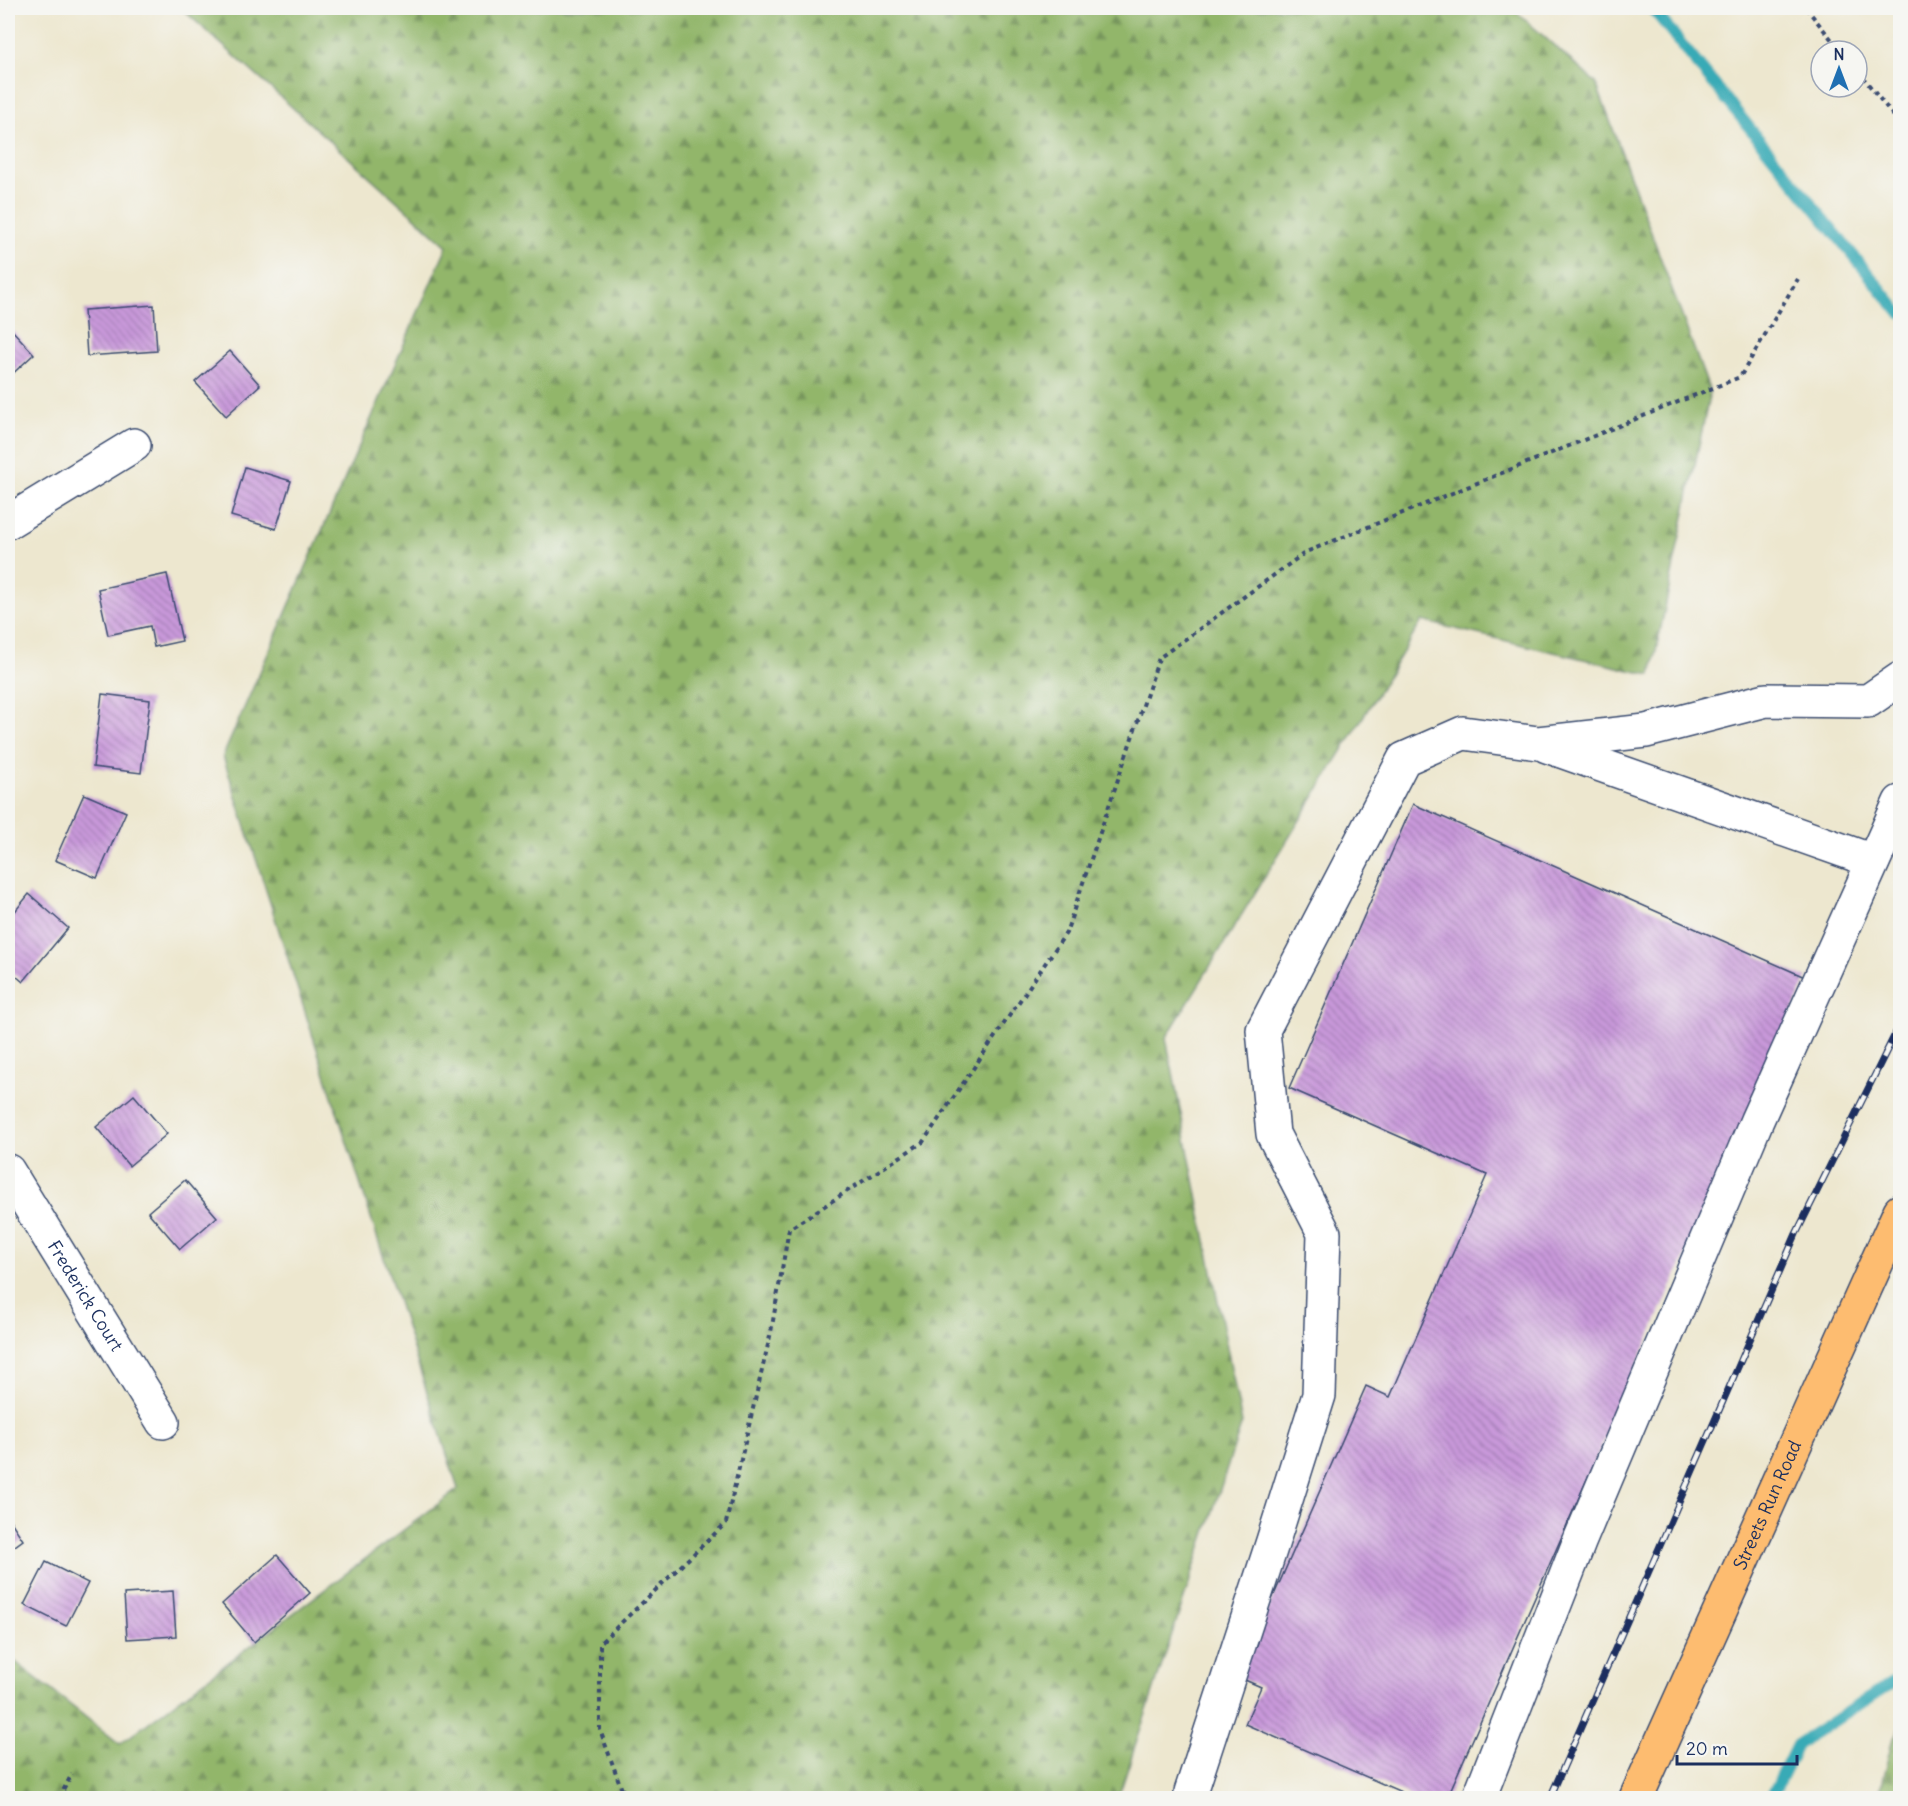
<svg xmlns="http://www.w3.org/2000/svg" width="1908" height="1806" font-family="Delius,sans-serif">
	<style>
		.forest { fill: url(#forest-firs); stroke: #567264; stroke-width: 1.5 }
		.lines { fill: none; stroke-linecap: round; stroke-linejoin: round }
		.stream { stroke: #39aab6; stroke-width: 12 }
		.building { fill: url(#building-back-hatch) }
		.minor-casing { stroke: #3a4b6f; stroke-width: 36 }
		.major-casing { stroke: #3a4b6f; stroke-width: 36 }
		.path { stroke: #3a4b6f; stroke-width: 4; stroke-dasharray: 4.5 4.5; stroke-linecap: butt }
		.minor { stroke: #fff; stroke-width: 33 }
		.major { stroke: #fdbc6f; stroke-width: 33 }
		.rail-casing { stroke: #1b2f5e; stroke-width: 7 }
		.rail { stroke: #f6f6f2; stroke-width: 4.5; stroke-dasharray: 14; stroke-linecap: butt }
		.labels { text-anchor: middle; stroke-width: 6; stroke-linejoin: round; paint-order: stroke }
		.street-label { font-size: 18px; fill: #1b2f5e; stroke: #f6f6f2 }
	</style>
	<defs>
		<pattern id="forest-firs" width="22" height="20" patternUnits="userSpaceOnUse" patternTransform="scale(1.5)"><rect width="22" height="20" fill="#92b66b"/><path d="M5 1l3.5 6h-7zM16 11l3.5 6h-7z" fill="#76945b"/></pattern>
		<pattern id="building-back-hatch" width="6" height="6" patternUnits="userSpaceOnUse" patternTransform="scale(1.5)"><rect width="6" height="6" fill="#c999da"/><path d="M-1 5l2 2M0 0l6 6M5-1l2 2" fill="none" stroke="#a27db4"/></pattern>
	</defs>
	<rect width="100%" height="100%" fill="#f6f6f2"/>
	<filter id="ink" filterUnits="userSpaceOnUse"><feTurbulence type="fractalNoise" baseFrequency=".0167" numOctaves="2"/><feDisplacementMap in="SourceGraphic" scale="12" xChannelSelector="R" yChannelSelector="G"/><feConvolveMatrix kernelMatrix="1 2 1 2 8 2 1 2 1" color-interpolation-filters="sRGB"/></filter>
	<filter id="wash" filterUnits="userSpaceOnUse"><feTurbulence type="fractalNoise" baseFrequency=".008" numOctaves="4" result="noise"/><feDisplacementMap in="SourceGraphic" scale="24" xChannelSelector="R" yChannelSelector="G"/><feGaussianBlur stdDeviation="1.35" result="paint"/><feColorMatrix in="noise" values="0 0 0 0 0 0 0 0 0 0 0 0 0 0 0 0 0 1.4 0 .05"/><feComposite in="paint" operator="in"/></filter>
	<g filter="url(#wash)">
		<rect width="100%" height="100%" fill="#ede7cf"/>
		<!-- forest -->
		<g class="forest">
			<polygon points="181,8 1512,8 1596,83 1710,392 1651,675 1422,621 1166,1038 1242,1423 1118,1798 8,1798 8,1656 120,1744 458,1489 223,756 447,246"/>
			<polygon points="1900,1729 1900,1798 1878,1798 1892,1741"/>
		</g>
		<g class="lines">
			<!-- stream -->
			<g class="stream">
				<polyline points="1652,8 1900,313"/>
				<polyline points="1771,1798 1797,1745 1895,1681 1900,1675"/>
			</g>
		</g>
		<g id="blocks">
			<!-- building -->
			<g class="building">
				<polygon points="154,305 157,351 87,356 84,310"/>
				<polygon points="11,329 34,354 8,378 8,332"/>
				<polygon points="230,351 260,385 226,416 195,382"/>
				<polygon points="245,467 291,481 276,529 231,516"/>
				<polygon points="167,574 182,641 154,647 150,626 108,635 98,589"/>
				<polygon points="102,694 150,700 141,773 93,767"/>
				<polygon points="84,794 126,812 97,878 55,860"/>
				<polygon points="1413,804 1807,978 1447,1798 1415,1798 1245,1724 1261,1687 1238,1677 1366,1386 1390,1397 1487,1175 1289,1088"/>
				<polygon points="29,894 68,928 23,982 8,969 8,920"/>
				<polygon points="134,1095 167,1134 129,1166 96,1127"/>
				<polygon points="185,1180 217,1217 180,1249 148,1212"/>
				<polygon points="8,1517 23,1540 8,1551"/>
				<polygon points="277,1555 310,1593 254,1642 222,1604"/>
				<polygon points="46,1562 88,1583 66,1626 24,1605"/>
				<polygon points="173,1591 176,1636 127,1639 124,1594"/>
			</g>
		</g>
	</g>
	<g filter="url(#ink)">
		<use href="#blocks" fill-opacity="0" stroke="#3a4b6f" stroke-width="1.5"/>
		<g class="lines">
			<!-- minor casing -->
			<g class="minor-casing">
				<g id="minor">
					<polyline points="8,522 134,445"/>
					<polyline points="1547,746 1873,861"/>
					<path id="s1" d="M8,1171L163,1422"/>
					<polyline points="1193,1798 1191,1792 1273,1541 1319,1395 1324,1233 1273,1134 1263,1030 1404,759 1463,733 1538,743 1646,731 1766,700 1868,701 1900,679"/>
					<polyline points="1479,1798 1580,1540 1757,1120 1900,802"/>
				</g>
			</g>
			<!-- major casing -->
			<g class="major-casing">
				<g id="major">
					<path id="s2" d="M1636,1798L1900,1211"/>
				</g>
			</g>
			<!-- path -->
			<g class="path">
				<polyline points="1806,8 1841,51"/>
				<polyline points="1857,70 1900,124"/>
				<polyline points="59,1798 72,1774"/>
				<polyline points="625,1798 600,1730 600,1643 726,1523 771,1332 789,1229 923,1142 1066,933 1159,658 1306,552 1740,377 1798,279"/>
			</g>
			<!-- minor -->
			<use href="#minor" class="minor"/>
			<!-- major -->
			<use href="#major" class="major"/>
			<!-- rail casing -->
			<g class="rail-casing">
				<polyline id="rail" points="1550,1798 1796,1234 1900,1024"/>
			</g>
			<!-- rail -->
			<use href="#rail" class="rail"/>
		</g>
	</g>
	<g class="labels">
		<!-- street labels -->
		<g class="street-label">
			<text dy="6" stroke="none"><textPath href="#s1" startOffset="147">Frederick Court</textPath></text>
			<text dy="6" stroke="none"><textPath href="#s2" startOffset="321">Streets Run Road</textPath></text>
		</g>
	</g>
	<!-- margin -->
	<rect width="1908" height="1806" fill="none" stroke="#f6f6f2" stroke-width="30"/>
	<!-- north arrow -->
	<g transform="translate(1839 69)"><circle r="28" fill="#f6f6f2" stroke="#9ea6b7" stroke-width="1.5"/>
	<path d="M0-4.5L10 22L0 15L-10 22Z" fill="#1f6fb2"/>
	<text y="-9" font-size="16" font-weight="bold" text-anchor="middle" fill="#1b2f5e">N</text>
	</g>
	<!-- scale -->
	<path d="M1677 1755v9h120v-9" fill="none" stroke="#1b2f5e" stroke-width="3"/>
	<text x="1686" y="1755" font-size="18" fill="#1b2f5e" stroke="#f6f6f2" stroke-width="4.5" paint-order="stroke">20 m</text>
</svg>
